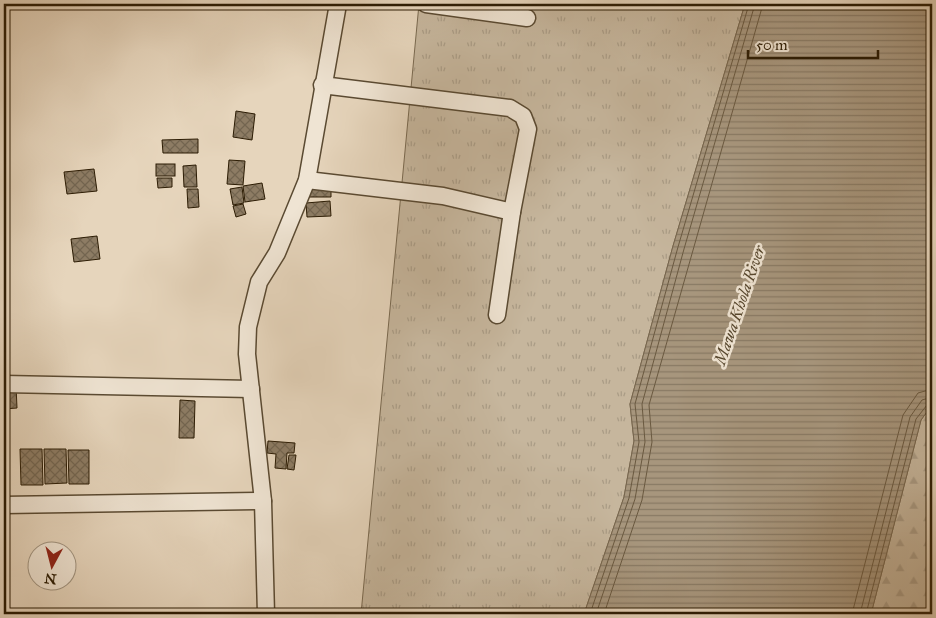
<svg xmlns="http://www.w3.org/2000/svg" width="936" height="618" font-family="'IM FELL Great Primer',serif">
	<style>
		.grass { fill: url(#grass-tufts); stroke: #796950 }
		.forest { fill: url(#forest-firs); stroke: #796950 }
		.water { fill: url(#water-rules); stroke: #76654d }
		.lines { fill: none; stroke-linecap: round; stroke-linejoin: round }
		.shore { stroke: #6a5940; stroke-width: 1 }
		.building { fill: url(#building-cross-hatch); stroke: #2c1c04 }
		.street-casing { stroke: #5a4a32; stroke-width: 19 }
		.street { stroke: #efe4d3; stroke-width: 16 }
		.labels { text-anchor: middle; stroke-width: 5; stroke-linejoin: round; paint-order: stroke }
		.water-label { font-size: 16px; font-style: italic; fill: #57472e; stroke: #efe4d3 }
	</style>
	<defs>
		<pattern id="grass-tufts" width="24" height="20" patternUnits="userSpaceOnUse" patternTransform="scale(1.25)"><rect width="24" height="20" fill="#c6b69d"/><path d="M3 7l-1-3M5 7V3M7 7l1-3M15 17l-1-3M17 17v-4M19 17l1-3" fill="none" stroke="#aa9c86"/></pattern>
		<pattern id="forest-firs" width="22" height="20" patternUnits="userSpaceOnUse" patternTransform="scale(1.25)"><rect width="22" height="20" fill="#c6b69d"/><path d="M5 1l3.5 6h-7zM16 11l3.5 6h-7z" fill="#aa9c86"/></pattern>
		<pattern id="water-rules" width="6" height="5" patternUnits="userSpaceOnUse" patternTransform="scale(1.25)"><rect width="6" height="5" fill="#a7967d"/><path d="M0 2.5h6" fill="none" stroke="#887a64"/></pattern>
		<pattern id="building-cross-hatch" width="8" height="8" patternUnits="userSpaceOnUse" patternTransform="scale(1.25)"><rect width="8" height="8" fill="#8d7c64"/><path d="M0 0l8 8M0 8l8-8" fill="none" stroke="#736550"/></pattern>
	</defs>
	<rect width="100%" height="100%" fill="#e6d5bc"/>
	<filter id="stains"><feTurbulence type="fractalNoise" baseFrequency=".004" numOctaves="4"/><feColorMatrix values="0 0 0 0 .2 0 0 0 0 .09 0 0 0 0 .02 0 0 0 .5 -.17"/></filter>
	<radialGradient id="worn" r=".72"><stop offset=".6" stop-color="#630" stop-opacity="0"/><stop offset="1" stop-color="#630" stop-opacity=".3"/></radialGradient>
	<!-- grass -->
	<polygon class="grass" points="419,4 745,4 673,246 630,404 634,441 624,497 584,614 361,614"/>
	<!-- forest -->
	<polygon class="forest" points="932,405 932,597 923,614 871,614 921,420"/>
	<!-- water -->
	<polygon class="water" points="745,4 932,4 932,405 921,420 871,614 584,614 624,497 634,441 630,404 673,246"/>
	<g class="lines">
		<!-- shore -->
		<g class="shore">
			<polyline points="590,614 629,498 639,442 635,404 678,247 749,4"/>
			<polyline points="596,614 635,499 645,442 642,404 684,249 755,4"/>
			<polyline points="604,614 642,500 652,442 649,405 763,4"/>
			<polyline points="852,614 903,415 918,393 932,389"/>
			<polyline points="860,614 910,417 922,400 932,397"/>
			<polyline points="866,614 916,419 927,405 932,403"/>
		</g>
	</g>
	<!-- building -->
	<g class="building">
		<polygon points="236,111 255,114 252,140 233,137"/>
		<polygon points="198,139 198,153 163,153 162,140"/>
		<polygon points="229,160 245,161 243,185 227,184"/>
		<rect x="156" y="164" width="19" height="12"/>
		<polygon points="196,165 197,187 184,187 183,166"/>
		<polygon points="94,169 97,191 67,194 64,172"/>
		<polygon points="157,178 172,178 172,187 158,188"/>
		<polygon points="262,183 265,199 245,202 243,186"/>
		<polygon points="331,186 331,197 307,197 307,187"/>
		<polygon points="242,187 244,203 233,205 230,189"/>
		<polygon points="187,189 198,189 199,207 188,208"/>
		<polygon points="330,201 331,216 307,217 306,203"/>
		<polygon points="243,204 246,214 236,217 233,206"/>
		<polygon points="97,236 100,259 74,262 71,239"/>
		<polygon points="16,386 17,408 4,409 4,387"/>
		<polygon points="180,400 195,401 194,438 179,438"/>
		<polygon points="268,441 295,443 294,453 287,453 286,469 275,468 276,454 267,453"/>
		<polygon points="20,449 42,449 43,485 21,485"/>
		<polygon points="44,449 66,449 67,483 45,484"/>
		<polygon points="68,450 89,450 89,484 69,484"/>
		<polygon points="289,455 296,455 294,470 287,469"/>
	</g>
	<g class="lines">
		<!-- street casing -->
		<g class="street-casing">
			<g id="street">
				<polyline points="426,4 527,18"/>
				<polyline points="322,85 510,108 523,116 528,129 512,212 497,315"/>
				<polyline points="307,180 443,196 512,212"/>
				<polyline points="4,384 251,389"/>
				<polyline points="4,505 263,501"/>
				<polyline points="266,614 263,501 247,354 248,327 259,282 277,253 307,180 338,4"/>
			</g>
		</g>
		<!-- street -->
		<use href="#street" class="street"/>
	</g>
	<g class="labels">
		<!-- water labels -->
		<g class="water-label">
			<text transform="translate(739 305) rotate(-71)" y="6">Mawa Khola River</text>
		</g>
	</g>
	<!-- margin -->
	<rect width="936" height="618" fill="none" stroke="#e6d5bc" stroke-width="20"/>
	<rect x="5" y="5" width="926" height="608" fill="none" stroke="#2c1c04" stroke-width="2.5"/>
	<rect x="10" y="10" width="916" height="598" fill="none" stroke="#2c1c04"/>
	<!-- north arrow -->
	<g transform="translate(52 566) rotate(187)"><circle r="24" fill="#efe4d3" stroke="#a19480"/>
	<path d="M0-4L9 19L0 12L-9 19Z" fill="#8f2418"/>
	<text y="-8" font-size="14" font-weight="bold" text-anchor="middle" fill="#2c1c04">N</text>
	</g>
	<!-- scale -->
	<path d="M748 50v8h130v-8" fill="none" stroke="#2c1c04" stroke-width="2.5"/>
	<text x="756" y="50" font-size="15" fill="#2c1c04" stroke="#efe4d3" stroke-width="4" paint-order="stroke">50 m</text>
	<rect width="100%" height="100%" filter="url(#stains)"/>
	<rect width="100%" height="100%" fill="url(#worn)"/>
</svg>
